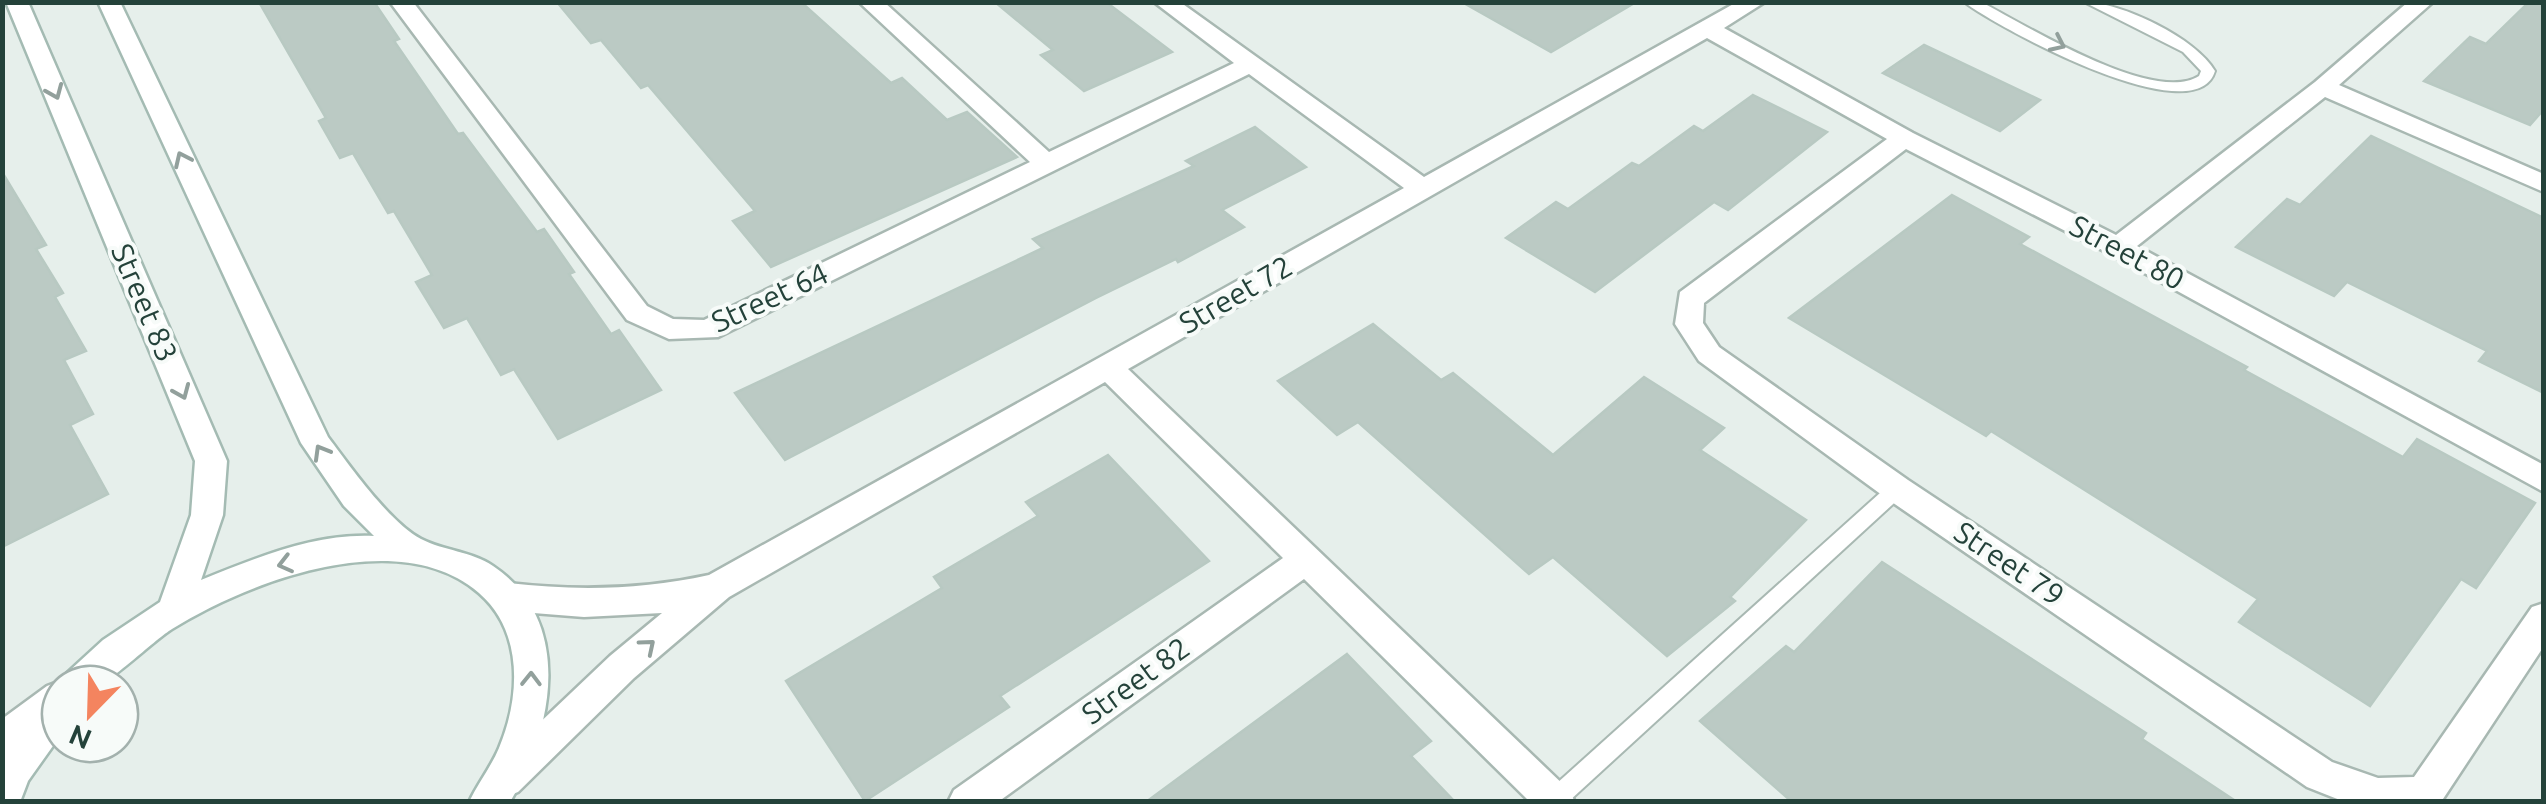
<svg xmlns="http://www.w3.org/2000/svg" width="2546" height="804" font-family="Ubuntu,sans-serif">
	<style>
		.building { fill: #bbcac4; stroke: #b8c9c2; stroke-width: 2.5 }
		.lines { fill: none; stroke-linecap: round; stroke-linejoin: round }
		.lane-casing { stroke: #a8b8b2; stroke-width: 4 }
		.street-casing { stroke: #a8b8b2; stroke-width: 5 }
		.secondary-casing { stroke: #a4bbb3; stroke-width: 5 }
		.lane { fill: #fff; fill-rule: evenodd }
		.street { fill: #fff; fill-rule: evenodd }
		.secondary { fill: #fff; fill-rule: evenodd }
		.oneway { stroke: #92a09c }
		.labels { text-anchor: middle; stroke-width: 8; stroke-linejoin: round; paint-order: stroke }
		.street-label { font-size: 30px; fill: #24423a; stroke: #f7fbf9 }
	</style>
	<rect width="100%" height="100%" fill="#e6efeb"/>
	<!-- building -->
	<g class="building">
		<polygon points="259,2 374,2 399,39 394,41 458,134 463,133 537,232 544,229 574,272 569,274 611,334 619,330 661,390 558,439 514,369 501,375 467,318 444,328 416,282 432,275 394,211 388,213 353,153 340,158 319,121 326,118"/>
		<polygon points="557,2 801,2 891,83 902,78 947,120 967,112 1017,157 771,267 733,221 755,211 648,85 641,88 601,40 591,43"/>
		<polygon points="995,2 1106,2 1172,52 1084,91 1041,55 1053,50"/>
		<polygon points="1462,2 1636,2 1551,52"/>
		<polygon points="2529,2 2544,2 2544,109 2530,125 2424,81 2470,37 2486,44"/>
		<polygon points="1924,45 2040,100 2000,131 1883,73"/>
		<polygon points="1753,95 1827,132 1728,210 1714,202 1595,292 1506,238 1556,202 1568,209 1632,163 1639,166 1694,126 1703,131"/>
		<polygon points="1255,127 1306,167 1222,210 1244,227 1178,262 1176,259 1096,298 785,460 735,393 1043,248 1033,239 1194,166 1186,161"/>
		<polygon points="2371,136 2544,218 2544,393 2479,361 2487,351 2347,282 2334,296 2236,247 2287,199 2300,205"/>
		<polygon points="2,172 46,245 36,249 63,293 55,297 86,351 64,360 93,414 70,425 108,494 2,547"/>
		<polygon points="1952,195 2029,237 2020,244 2247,367 2244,370 2403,457 2417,439 2535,503 2476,588 2461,579 2370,706 2239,622 2258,599 1991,431 1986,436 1789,318"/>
		<polygon points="1373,324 1441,380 1453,373 1553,455 1644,377 1724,428 1700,450 1806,520 1730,597 1735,601 1667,656 1553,557 1529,574 1358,422 1337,435 1278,381"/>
		<polygon points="1108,455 1209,561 1000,696 1009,707 865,801 786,681 942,588 934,577 1038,516 1026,502"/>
		<polygon points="1882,562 2146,733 2142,739 2237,802 1792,802 1700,721 1786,646 1794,652"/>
		<polygon points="1347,654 1431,741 1411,756 1455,802 1146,802"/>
	</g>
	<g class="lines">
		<!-- lane casing -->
		<g class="lane-casing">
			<g id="lane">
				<path d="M1964,2H1981C2026,25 2153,105 2199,76L2201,71L2183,52L2084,2C2121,2 2196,38 2215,71C2196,136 1995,26 1964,2Z"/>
				<polygon points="1897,482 1904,484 1906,489 1904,494 1568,802 1544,802 1546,793 1890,484"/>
			</g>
		</g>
		<!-- street casing -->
		<g class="street-casing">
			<g id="street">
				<path d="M390,2H413L647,306L673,319L704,320L1030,162L859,2H884L1049,152L1234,63L1154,2H1180L1424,177L1737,2H1765L1724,28L1913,133L2116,235L2315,82L2408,2H2433L2339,85L2544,174V192L2325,97L2137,246L2544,465V492L2108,253L1906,149L1704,303L1703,323L1719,347L1908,480L2332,762L2378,778L2414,777L2532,607L2544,603V646L2441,802H2345L2307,787L1886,498L1699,361L1675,324L1680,292L1887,139L1707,38L1128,369L1569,790L1575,802H1530L1304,579L998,802H948L954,790L1283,558L1105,382L729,597L634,678L518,792L505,797L492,792L486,780L492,768L610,656L662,613L584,617L507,611L495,607L490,597L495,587L507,583C576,591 641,590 709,575L1404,188L1249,74L718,337L669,339L627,320Z"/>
				<polygon points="60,681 68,684 60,684 60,718 15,753 2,757 2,719 47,686"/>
			</g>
		</g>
		<!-- secondary casing -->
		<g class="secondary-casing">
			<g id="secondary">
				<path d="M6,2H28L227,461L223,515L201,580C255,558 315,533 374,536L344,506L301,443L98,2H120L328,437C350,466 389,522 421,539C444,551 471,551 493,566C575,621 553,730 510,802H469C478,783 491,767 499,748C520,698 524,632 479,593C399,524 249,581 172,629C157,638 110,682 100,684C89,686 74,684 62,684L67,673L103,640L160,602L191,515L195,461Z"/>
				<polygon points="60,691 60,736 28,781 20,802 2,802 2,755 47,696"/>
			</g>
		</g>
		<!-- lane -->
		<use href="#lane" class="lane"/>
		<!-- street -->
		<use href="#street" class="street"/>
		<!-- secondary -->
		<use href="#secondary" class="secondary"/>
	</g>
	<!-- one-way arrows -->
	<defs><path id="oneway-chevron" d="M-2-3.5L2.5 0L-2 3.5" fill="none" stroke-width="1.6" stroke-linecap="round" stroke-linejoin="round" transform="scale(2.5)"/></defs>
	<g class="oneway">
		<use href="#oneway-chevron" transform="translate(2058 44) rotate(25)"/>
		<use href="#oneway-chevron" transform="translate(55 92) rotate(67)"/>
		<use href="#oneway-chevron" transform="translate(182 159) rotate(-115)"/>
		<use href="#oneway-chevron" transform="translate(182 392) rotate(67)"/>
		<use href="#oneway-chevron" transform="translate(321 452) rotate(-120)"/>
		<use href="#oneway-chevron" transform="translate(285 564) rotate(166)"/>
		<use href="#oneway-chevron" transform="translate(648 646) rotate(-40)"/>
		<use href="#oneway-chevron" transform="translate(531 679) rotate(-89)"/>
	</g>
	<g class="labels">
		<!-- street labels -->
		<g class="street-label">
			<text transform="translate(2127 253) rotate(28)" y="10">Street 80</text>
			<text transform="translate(1236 295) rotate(-30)" y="10">Street 72</text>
			<text transform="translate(770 298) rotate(-25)" y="10">Street 64</text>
			<text transform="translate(144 303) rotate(67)" y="10">Street 83</text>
			<text transform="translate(2009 564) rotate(34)" y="10">Street 79</text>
			<text transform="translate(1136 681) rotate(-36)" y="10">Street 82</text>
		</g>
	</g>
	<!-- border -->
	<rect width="2546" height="804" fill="none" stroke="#24423a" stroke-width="10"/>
	<!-- north arrow -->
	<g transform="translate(90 714) rotate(203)"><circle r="48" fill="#f7fbf9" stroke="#a3b1ad" stroke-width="2.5"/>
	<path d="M0-8L18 38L0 25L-18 38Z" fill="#f4845f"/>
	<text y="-15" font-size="28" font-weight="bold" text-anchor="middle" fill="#24423a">N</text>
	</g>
</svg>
